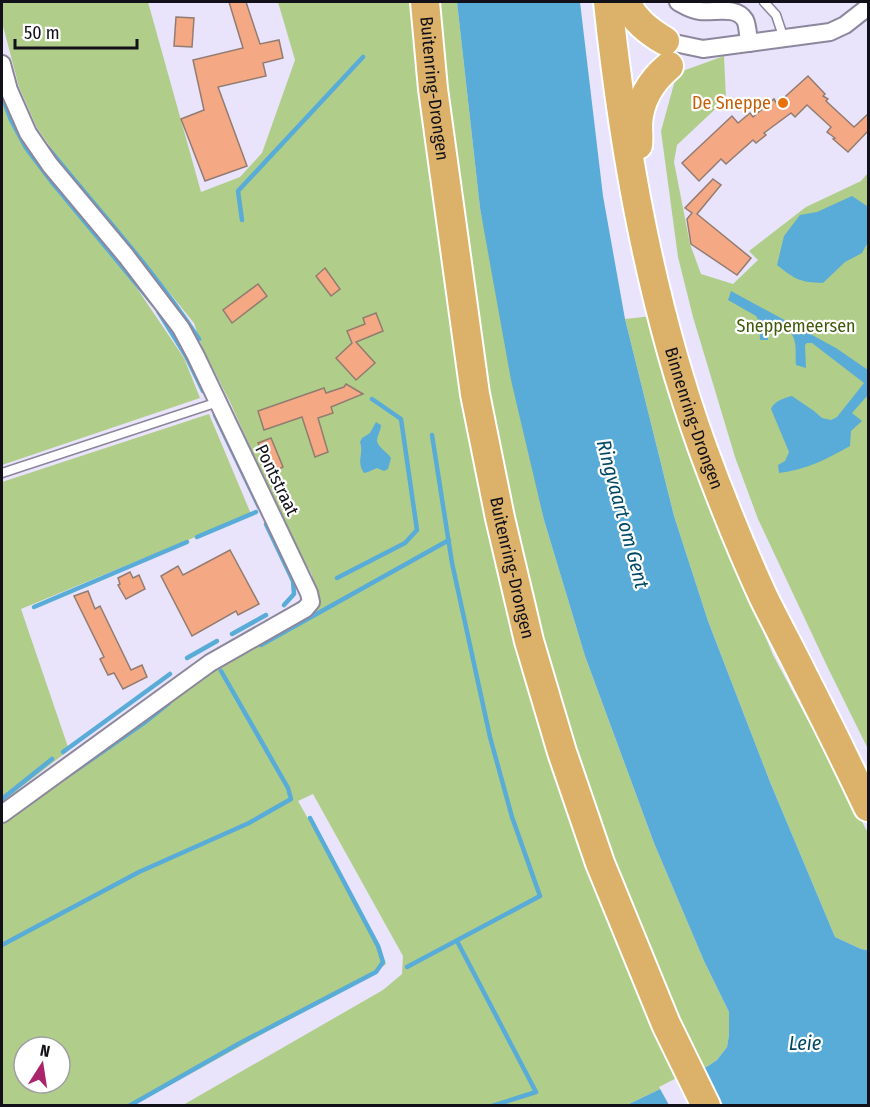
<svg xmlns="http://www.w3.org/2000/svg" width="870" height="1107" font-family="'Fira Sans Condensed',sans-serif">
	<style>
		.green { fill: #b0ce89; fill-rule: evenodd }
		.water { fill: #59acd7 }
		.pier { fill: #e9e3fb }
		.lines { fill: none; stroke-linecap: round; stroke-linejoin: round }
		.stream { stroke: #59acd7; stroke-width: 4.5 }
		.building { fill: #f4a984; stroke: #927c71; stroke-width: 1.5 }
		.service-casing { stroke: #8c879c; stroke-width: 11 }
		.minor-casing { stroke: #8c879c; stroke-width: 20 }
		.trunk-casing { stroke: #fff; stroke-width: 32 }
		.service { stroke: #fff; stroke-width: 8 }
		.minor { stroke: #fff; stroke-width: 16 }
		.trunk { stroke: #dcb26a; stroke-width: 28 }
		.food-dot { fill: #e8710a; stroke: #fff; stroke-width: 2 }
		.labels { text-anchor: middle; stroke-width: 4.5; stroke-linejoin: round; paint-order: stroke }
		.street-label { font-size: 18px; fill: #121018; stroke: #fff }
		.food-label { font-size: 18px; fill: #c56008; stroke: #fff; text-anchor: end }
		.park-label { font-size: 18px; fill: #405a0b; stroke: #fff }
		.water-label { font-size: 20px; font-style: italic; fill: #004865; stroke: #fff }
	</style>
	<rect width="100%" height="100%" fill="#e9e3fb"/>
	<!-- green -->
	<g class="green">
		<path d="M2,2H148L201,192L240,177L262,153L295,60L278,2H457L480,208L544,520L585,656L654,843L704,961L729,1012V1035L727,1047L717,1060L708,1066L627,1105H183L383,990L402,974L403,956L313,794L298,801L369,926L386,964L370,977L266,1032L134,1105H2V823L201,678L236,659L314,608L312,575L285,526L231,404L202,347L194,323L134,249L58,158L37,128L19,87L2,22ZM24,1047H60V1083H24Z"/>
		<polygon points="724,56 726,99 677,145 674,162 690,244 701,274 733,284 758,260 749,251 806,207 861,181 868,173 868,749 828,668 758,519 735,457 693,317 678,257 661,131 677,73"/>
		<polygon points="2,93 33,159 132,281 184,358 200,398 2,465"/>
		<polygon points="652,316 700,481 773,655 868,833 868,950 861,949 835,937 770,782 708,621 674,516 625,319"/>
		<polygon points="209,414 251,514 21,609 69,750 2,802 2,482"/>
	</g>
	<!-- water -->
	<g class="water">
		<polygon points="457,2 580,2 603,196 625,319 674,516 708,621 770,782 835,937 861,949 868,950 868,1105 627,1105 708,1066 717,1060 727,1047 729,1035 729,1012 704,961 654,843 585,656 544,520 511,380 480,208"/>
		<path d="M852,196L867,206L868,211V242L862,253L845,262L823,283C799,282 796,280 777,265L784,236L800,215L817,212Z"/>
		<path d="M731,291L836,348L868,370V395L852,413L862,421L851,431L850,446C827,459 806,470 779,473L778,465L785,461L789,452L771,409C774,401 784,398 792,396L814,411L822,418L831,420L837,417L864,383L812,343H807L805,345L806,368L796,365C795,347 799,336 782,326C777,323 773,322 768,321V340H760L759,321L756,316L728,300Z"/>
		<path d="M376,422L381,425C381,430 377,436 377,441C378,447 388,453 391,458L388,469L384,471L377,468L368,472L364,473C356,461 364,454 360,442L362,438L370,433Z"/>
	</g>
	<!-- pier -->
	<polygon class="pier" points="702,1065 723,1105 669,1105 659,1087"/>
	<g class="lines">
		<!-- stream -->
		<g class="stream">
			<polyline points="2,96 11,120 26,148 51,181 153,304"/>
			<path d="M48,148C99,211 155,271 199,339"/>
			<polyline points="242,220 238,191 363,57"/>
			<polyline points="158,311 186,356 203,391"/>
			<polyline points="215,415 259,507"/>
			<polyline points="266,524 293,581 294,594 284,605"/>
			<polyline points="197,537 256,512"/>
			<polyline points="337,578 405,543 417,530 401,419 372,399"/>
			<polyline points="34,607 187,542"/>
			<polyline points="232,634 266,615"/>
			<polyline points="261,645 449,540"/>
			<polyline points="187,658 217,641"/>
			<polyline points="63,752 170,674"/>
			<polyline points="66,777 144,723 169,703"/>
			<polyline points="2,799 52,759"/>
			<polyline points="457,941 536,1092 492,1106"/>
			<polyline points="2,945 139,872 249,823 291,799 288,788 221,671"/>
			<polyline points="407,967 540,896 512,817 490,737 452,563 432,435"/>
			<polyline points="129,1106 240,1043 376,972 383,962 378,946 310,818"/>
		</g>
	</g>
	<!-- building -->
	<g class="building">
		<polygon points="229,2 246,2 260,44 279,40 283,58 263,63 266,76 218,87 247,166 205,181 181,119 204,110 193,60 243,48"/>
		<polygon points="176,17 194,18 192,47 174,46"/>
		<polygon points="808,76 825,94 823,96 828,99 826,101 854,127 868,114 868,131 848,152 833,139 835,138 827,132 831,127 807,105 795,117 791,113 764,133 766,135 756,143 753,140 726,164 721,159 699,181 682,163 732,116 738,123 750,113 753,117 774,99 777,104"/>
		<polygon points="713,179 721,185 697,214 751,258 737,275 691,244 687,219 692,213 685,208"/>
		<polygon points="325,268 340,289 331,296 316,276"/>
		<polygon points="258,284 267,296 232,323 223,310"/>
		<polygon points="376,313 383,331 356,342 375,363 356,380 336,358 352,343 347,331 365,324 363,318"/>
		<polygon points="346,384 363,394 331,407 333,413 318,418 328,452 315,457 302,417 264,430 258,411 324,388 326,393 344,387"/>
		<polygon points="271,438 283,467 271,473 258,443"/>
		<polygon points="230,550 259,604 238,615 236,611 192,636 161,576 178,566 183,575"/>
		<polygon points="130,572 133,578 139,575 145,589 126,599 118,585 120,584 118,578"/>
		<polygon points="88,591 95,609 100,606 131,670 142,665 147,677 123,689 114,673 108,675 100,659 104,657 74,596"/>
	</g>
	<g class="lines">
		<!-- service casing -->
		<g class="service-casing">
			<g id="service">
				<polyline points="764,2 776,15 784,39"/>
				<polyline points="2,473 218,402"/>
			</g>
		</g>
		<!-- minor casing -->
		<g class="minor-casing">
			<g id="minor">
				<path d="M678,2C685,6 691,10 700,11C714,13 736,5 745,20C748,26 748,36 749,43"/>
				<polyline points="665,41 703,49 830,32 845,25 868,7"/>
				<polyline points="2,64 9,90 28,133 50,165 126,256 181,328 196,356 309,593 311,602 305,609 210,663 2,814"/>
			</g>
		</g>
		<!-- trunk casing -->
		<g class="trunk-casing">
			<g id="trunk">
				<path id="s1" d="M425,2L433,89L475,394L500,518L529,641L562,752L600,863L666,1024L706,1106"/>
				<path id="s2" d="M608,2C624,153 651,305 703,449C721,498 741,548 763,596C776,623 791,650 804,677C826,720 847,763 868,807"/>
				<path d="M626,2C634,20 648,31 665,41"/>
				<path d="M638,145C639,138 638,132 638,125C639,101 651,81 669,66"/>
			</g>
		</g>
		<!-- service -->
		<use href="#service" class="service"/>
		<!-- minor -->
		<use href="#minor" class="minor"/>
		<!-- trunk -->
		<use href="#trunk" class="trunk"/>
	</g>
	<!-- markers -->
	<circle class="food-dot" cx="783" cy="103" r="6"/>
	<g class="labels">
		<!-- street labels -->
		<g class="street-label">
			<text dy="6" stroke="none"><textPath href="#s1" startOffset="87">Buitenring-Drongen</textPath></text>
			<text dy="6" stroke="none"><textPath href="#s2" startOffset="426">Binnenring-Drongen</textPath></text>
			<text transform="translate(277 480) rotate(64)" y="6">Pontstraat</text>
			<text dy="6" stroke="none"><textPath href="#s1" startOffset="573">Buitenring-Drongen</textPath></text>
		</g>
		<!-- food labels -->
		<g class="food-label">
			<text x="771" y="109">De Sneppe</text>
		</g>
		<!-- park labels -->
		<g class="park-label">
			<text x="796" y="332">Sneppemeersen</text>
		</g>
		<!-- water labels -->
		<g class="water-label">
			<text transform="translate(623 514) rotate(75)" y="7">Ringvaart om Gent</text>
			<text x="805" y="1050">Leie</text>
		</g>
	</g>
	<!-- border -->
	<rect width="870" height="1107" fill="none" stroke="#121018" stroke-width="6"/>
	<!-- north arrow -->
	<g transform="translate(42 1065) rotate(12)"><circle r="28" fill="#ffffff" stroke="#a09fa3" stroke-width="1.5"/>
	<path d="M0-4.5L10 22L0 15L-10 22Z" fill="#aa246b"/>
	<text y="-9" font-size="16" font-weight="bold" text-anchor="middle" fill="#121018">N</text>
	</g>
	<!-- scale -->
	<path d="M15 39v9h122v-9" fill="none" stroke="#121018" stroke-width="3"/>
	<text x="24" y="39" font-size="18" fill="#121018" stroke="#ffffff" stroke-width="4.5" paint-order="stroke">50 m</text>
</svg>
